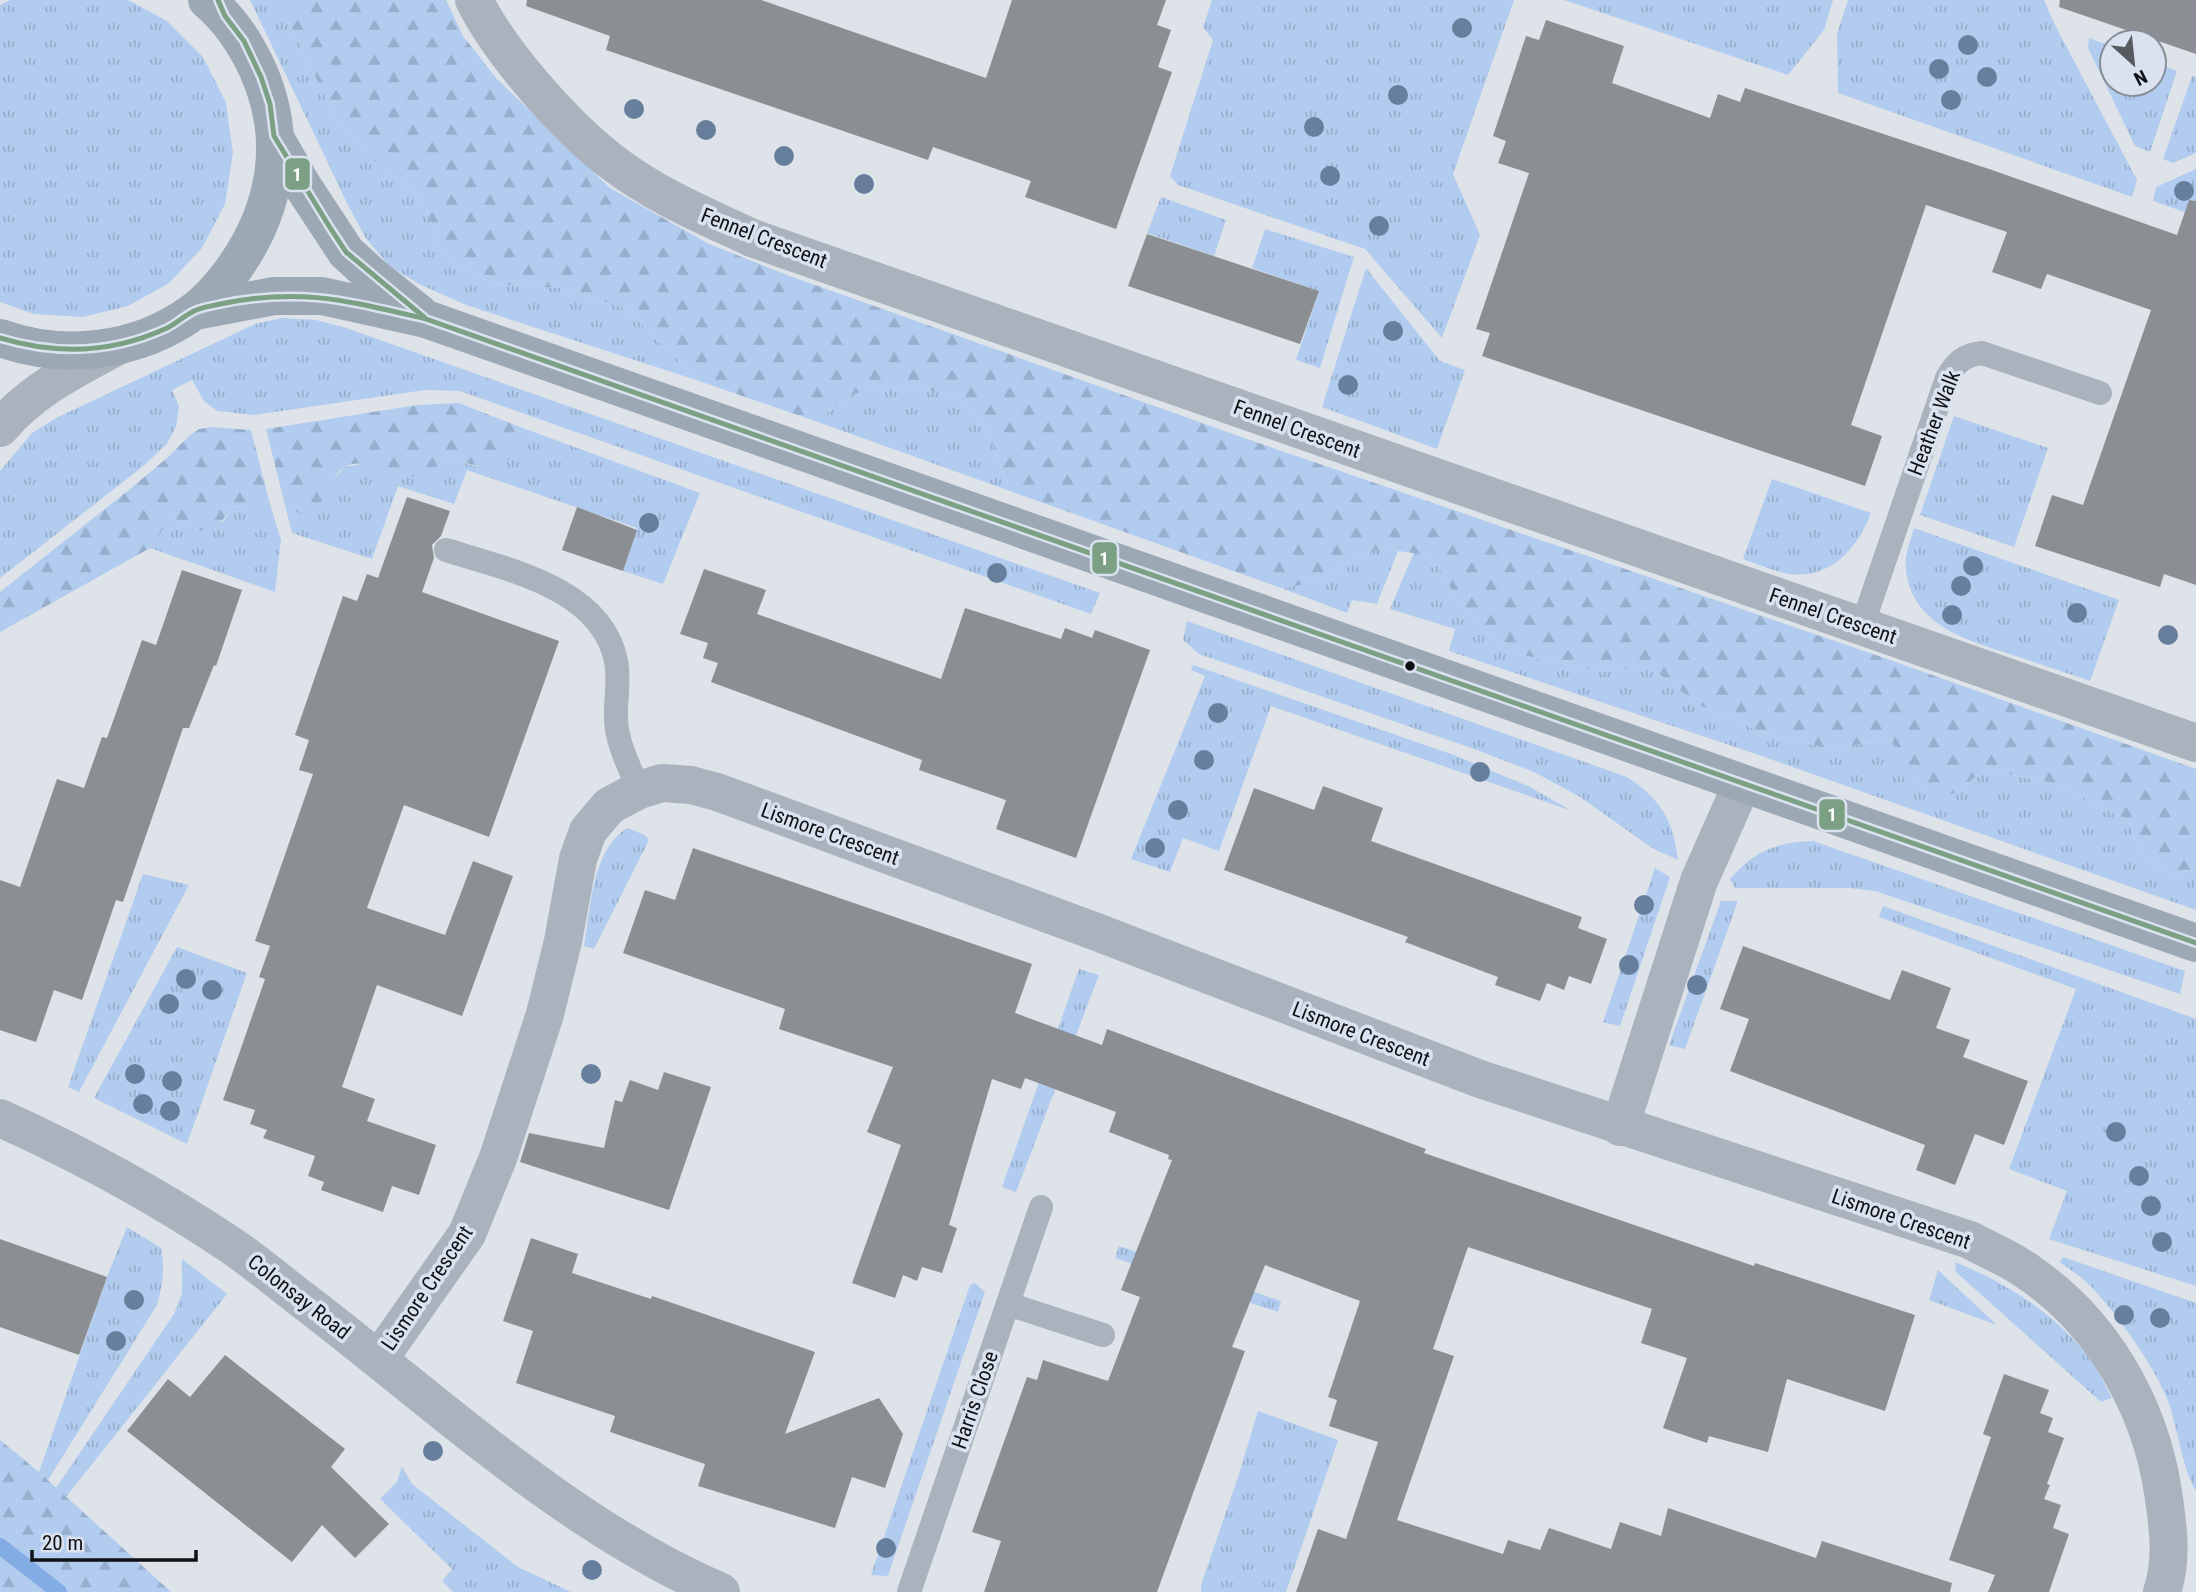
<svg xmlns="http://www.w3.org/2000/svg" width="2196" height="1592" font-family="'Roboto Condensed',sans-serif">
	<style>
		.grass { fill: url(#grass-tufts) }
		.forest { fill: url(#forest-firs) }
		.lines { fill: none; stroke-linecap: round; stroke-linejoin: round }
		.stream { stroke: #82ace3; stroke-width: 16 }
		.building { fill: #8b8f93 }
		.lane { stroke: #a9b2bd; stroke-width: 24 }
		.street { stroke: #a9b2bd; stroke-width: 38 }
		.secondary { stroke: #9da8b5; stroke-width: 38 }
		.bus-1-casing { stroke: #d9e2ee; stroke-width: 10 }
		.bus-1 { stroke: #7ca084; stroke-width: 5 }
		.tree { fill: #677f9d }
		.bus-dot { fill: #0f1115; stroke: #d9e2ee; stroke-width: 2.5 }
		.labels { text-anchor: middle; stroke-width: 7; stroke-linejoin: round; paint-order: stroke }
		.street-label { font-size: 21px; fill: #0f1115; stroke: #d9e2ee }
		.line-badge { stroke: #d9e2ee; stroke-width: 2.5 }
		.badge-label { font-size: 19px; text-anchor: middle; font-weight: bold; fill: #fff }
	</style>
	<defs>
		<pattern id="grass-tufts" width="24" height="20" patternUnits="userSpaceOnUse" patternTransform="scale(1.75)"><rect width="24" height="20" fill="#b1ccef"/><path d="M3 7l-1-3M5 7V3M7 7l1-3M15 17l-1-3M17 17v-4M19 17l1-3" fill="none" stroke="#97aecc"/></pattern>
		<pattern id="forest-firs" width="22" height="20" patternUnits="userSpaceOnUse" patternTransform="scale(1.75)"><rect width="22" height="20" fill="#b1ccef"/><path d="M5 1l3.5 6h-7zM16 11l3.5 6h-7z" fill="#97aecc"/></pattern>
	</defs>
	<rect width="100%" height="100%" fill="#dee3e9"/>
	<!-- grass -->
	<g class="grass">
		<polygon points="10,0 128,0 167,21 203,57 226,103 233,153 225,204 202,248 169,283 128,306 82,317 34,314 0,302 0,5"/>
		<polygon points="250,0 278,0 337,121 376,163 421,197 444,255 492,284 560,288 625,308 699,381 466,305 421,285 389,266 365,237 347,203"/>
		<polygon points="1212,0 1514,0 1453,174 1480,235 1442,338 1365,249 1178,185 1170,176 1213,40 1203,27"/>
		<polygon points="1564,0 1833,0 1824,30 1788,75"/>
		<polygon points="1848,0 2044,0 2055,25 2137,180 2132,197 1838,93 1837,34"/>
		<polygon points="2089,38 2112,47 2112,84 2154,84 2154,62 2177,71 2150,152 2135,146 2088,48"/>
		<polygon points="2192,76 2196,77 2196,153 2173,163 2163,159"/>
		<polygon points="2196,169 2196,216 2153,201 2156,187"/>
		<polygon points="1161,197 1226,220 1214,256 1147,233"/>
		<polygon points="1265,229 1354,257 1320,368 1296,360 1319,291 1252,268"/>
		<polygon points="1366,268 1440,361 1465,370 1437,449 1322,407"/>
		<polygon points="282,318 316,320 346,328 1100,593 1091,614 460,391 425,390 254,415 217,411 204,401 192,380 172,390 179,406 176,427 166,445 141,468 0,578 0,471 32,433 56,418 255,324"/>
		<polygon points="901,385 953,395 986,427 1010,491 815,421 853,394"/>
		<polygon points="1954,416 2048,448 2014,547 1920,515"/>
		<polygon points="520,427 700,493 663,584 623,571 637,528 467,470 454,504 398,486 372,559 292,533 285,505 300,514 320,504 330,482 345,467 366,463 396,477 445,457 475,466 509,458 516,449"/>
		<path d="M1772,479L1871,513C1858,547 1832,579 1790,574C1775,572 1758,564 1743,559Z"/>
		<path d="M269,500L281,540L275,592L150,548L170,519L185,521L199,531L224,521L231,507C250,503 252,519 269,500Z"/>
		<path d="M1914,528L2119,600L2090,681C2064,672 2039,664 2013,655C1969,641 1912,626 1906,570C1904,556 1910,541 1914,528Z"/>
		<polygon points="1383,549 1398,551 1377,604 1352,600 1347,613 1281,588 1307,584 1329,576 1352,559"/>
		<polygon points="1414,552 1428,555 1446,577 1455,598 1480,627 1519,654 1599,672 1650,667 1699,705 1766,734 1831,749 1893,739 1923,790 1959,791 1984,769 2058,784 2128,820 2139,850 2169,876 2196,869 2196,910 1753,753 1449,651 1455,629 1390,609"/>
		<path d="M1187,621L1627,777C1661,799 1673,820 1678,860L1652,848L1580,797L1536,773L1480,751L1199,654L1183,640Z"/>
		<polygon points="1193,665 1454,755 1528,786 1572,811 1271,706 1219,851 1183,838 1170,872 1131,859 1205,676 1191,670"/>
		<path d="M627,828L645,835L649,840L594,949L584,946C591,909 591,851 627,828Z"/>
		<path d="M1813,841L2185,971L2180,994L1875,891L1849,888H1735L1730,879C1754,851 1777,842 1813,841Z"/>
		<polygon points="1655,868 1670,877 1620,1026 1603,1022"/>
		<polygon points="143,874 189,885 79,1092 68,1087"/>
		<polygon points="1721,901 1738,901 1685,1049 1669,1045"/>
		<polygon points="1883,906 2196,1019 2196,1286 2049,1239 2067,1191 2009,1169 2076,989 1879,917"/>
		<polygon points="177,947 247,973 187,1144 94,1098"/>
		<polygon points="1079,969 1099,975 1016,1192 1002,1187"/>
		<path d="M127,1227L161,1248C165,1268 163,1285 157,1305L48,1480L39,1472L107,1277Z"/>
		<polygon points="1119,1246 1281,1301 1278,1312 1115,1258"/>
		<path d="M2063,1257L2196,1303V1491C2184,1474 2177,1427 2169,1404C2159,1372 2111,1304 2085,1281C2077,1274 2068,1268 2060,1262Z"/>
		<polygon points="182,1259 227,1294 66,1497 56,1488 174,1314 182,1293"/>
		<path d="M1955,1262C2007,1283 2056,1314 2091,1360C2099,1371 2105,1386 2112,1398L2101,1402L1956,1272Z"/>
		<polygon points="1938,1270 1997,1325 1929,1300"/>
		<polygon points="975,1283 985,1292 888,1576 871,1575 970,1285"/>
		<polygon points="1258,1411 1338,1440 1286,1592 1201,1592 1201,1585 1239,1474"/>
		<polygon points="402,1466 412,1484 518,1567 571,1592 453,1592 442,1581 452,1569 380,1499 397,1482"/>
	</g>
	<!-- forest -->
	<g class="forest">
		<polygon points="278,0 446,0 463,36 497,79 610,188 707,243 787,275 1247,439 1890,660 2196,769 2196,869 2169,876 2139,850 2128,820 2058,784 1984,769 1959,791 1940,798 1923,790 1892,739 1831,749 1766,734 1699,705 1650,667 1599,672 1519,654 1480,627 1455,598 1446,577 1428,555 1383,549 1352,559 1329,576 1307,584 1281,588 1010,491 986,427 953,395 901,385 853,394 815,421 699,381 625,308 560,288 492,284 444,255 421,197 376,163 337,121"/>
		<path d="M459,403L520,427C519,434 518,443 516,449C503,478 467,463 445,457C435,472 416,479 397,477C379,475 365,456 345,467C332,474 328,491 321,503C318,507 313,511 310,515L300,514L285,505L266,429L417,405Z"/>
		<path d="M211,427L251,430L269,500C252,520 250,503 231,507C223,523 216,528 199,531L185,521L170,519L150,548L0,632V592L130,489L167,458L189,436L199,429Z"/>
		<polygon points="0,1440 39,1472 171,1592 0,1592"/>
	</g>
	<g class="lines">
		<!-- stream -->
		<polyline class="stream" points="0,1546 59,1592"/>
	</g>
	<!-- building -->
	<g class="building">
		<polygon points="527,0 761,0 986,78 1012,0 1166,0 1157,25 1171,30 1158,67 1172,72 1116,229 1025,197 1031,181 933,147 928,160 606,50 610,36 526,6"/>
		<polygon points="2060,0 2196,0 2196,54 2059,7"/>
		<polygon points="1546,20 1624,46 1612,83 1710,118 1718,94 1740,102 1745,88 1992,170 2177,235 2189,200 2196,201 2196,585 2164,574 2160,587 2035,546 2052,495 2083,505 2151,310 2047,274 2041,289 1992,272 2007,232 1926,205 1851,425 1882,436 1865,486 1482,356 1490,333 1476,329 1529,173 1498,163 1506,141 1493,136 1526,36 1539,40"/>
		<polygon points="1147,234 1319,291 1300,344 1128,286"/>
		<polygon points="407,497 450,511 441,536 432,545 434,558 422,592 559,641 489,837 404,805 367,908 445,935 473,861 513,876 462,1016 377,985 342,1087 375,1099 367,1121 436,1145 419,1195 392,1186 383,1212 321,1190 324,1182 308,1176 315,1156 263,1138 267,1130 250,1124 255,1110 223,1100 265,979 259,977 270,946 255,941 313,774 299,770 309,740 295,735 343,596 357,601 367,574 378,578"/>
		<polygon points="577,507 637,530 623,571 562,550"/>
		<polygon points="704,569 766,590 757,614 941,679 965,608 1061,639 1065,628 1092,638 1095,630 1150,650 1076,858 996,829 1006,800 919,770 922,760 711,682 718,663 703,658 708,643 680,634"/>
		<polygon points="182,570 242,590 216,666 214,665 189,728 183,728 123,902 116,900 82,1000 54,990 36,1042 0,1030 0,880 20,887 57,779 84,788 102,737 107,738 142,640 156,645"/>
		<polygon points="1323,786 1383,808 1371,841 1582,917 1578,928 1607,939 1591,984 1569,976 1564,990 1547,983 1540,1001 1495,985 1498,977 1405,942 1408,937 1224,870 1254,788 1314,810"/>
		<polygon points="693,848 1032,964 1015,1013 1102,1045 1107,1029 1426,1149 1424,1153 1754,1266 1755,1263 1915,1315 1885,1411 1787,1379 1768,1452 1709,1436 1707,1443 1663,1428 1687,1358 1641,1343 1652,1309 1468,1247 1433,1349 1454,1356 1397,1520 1503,1554 1508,1540 1540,1550 1549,1528 1611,1549 1620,1522 1661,1536 1668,1508 1816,1558 1822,1541 1952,1583 1950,1592 1296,1592 1318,1529 1346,1539 1378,1442 1329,1426 1337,1400 1328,1397 1360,1301 1265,1265 1232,1347 1245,1351 1157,1592 984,1592 1001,1541 972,1532 1027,1377 1037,1380 1043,1360 1108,1381 1140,1297 1121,1290 1172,1160 1168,1159 1169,1155 1109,1132 1116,1112 1025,1078 1021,1089 992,1079 949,1225 957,1228 942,1273 922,1267 917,1281 903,1275 895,1298 852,1283 901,1145 867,1132 893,1067 779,1029 785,1009 623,953 645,890 675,900"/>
		<polygon points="1743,946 1890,1000 1902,970 1951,988 1936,1028 1970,1040 1963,1057 2028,1081 2004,1145 1975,1134 1955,1185 1916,1170 1925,1145 1730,1071 1749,1019 1720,1009"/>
		<polygon points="664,1072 711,1087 669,1210 520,1162 529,1133 604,1148 615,1100 622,1102 630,1080 658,1090"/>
		<polygon points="531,1238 578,1254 572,1273 651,1299 652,1296 815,1352 785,1434 879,1398 903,1434 885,1488 852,1477 835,1528 698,1486 705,1464 610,1432 615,1416 516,1383 533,1331 503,1321"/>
		<polygon points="0,1239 107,1277 79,1355 0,1327"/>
		<polygon points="225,1355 345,1449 331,1467 389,1524 355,1558 322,1525 292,1562 127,1431 168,1379 190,1397"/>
		<polygon points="2004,1374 2049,1390 2040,1413 2053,1418 2048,1432 2064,1438 2047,1484 2050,1485 2044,1499 2061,1505 2053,1528 2069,1534 2049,1592 1988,1592 1995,1575 1949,1560 1991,1437 1983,1434"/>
	</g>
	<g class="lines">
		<!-- lane -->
		<g class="lane">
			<path d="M446,550C506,569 602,588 616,661C620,680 615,701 616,720C617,744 630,768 639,790"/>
			<path d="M1862,626L1947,378C1956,362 1964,355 1982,353L2100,393"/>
			<polyline points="1008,1304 1103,1335"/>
			<polyline points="909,1592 1041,1207"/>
		</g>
		<!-- street -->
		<g class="street">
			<path d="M474,0C501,54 567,129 616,165C657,196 705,216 752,238L2196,743"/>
			<path d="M0,428C32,390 75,369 118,346"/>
			<path d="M0,1118C80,1154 159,1197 232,1246C257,1263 280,1283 304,1301C435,1401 569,1527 721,1592"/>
			<polyline points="1620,1127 1699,881 1742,784"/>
			<path d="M379,1359L467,1234L498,1158L545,1014L563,941L578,859L588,831L609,806L639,790L662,783L691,785L717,792L1094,931L1480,1079L1970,1240C1990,1251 2013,1260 2031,1274C2103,1324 2150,1406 2163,1492C2168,1525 2173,1559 2162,1592"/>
		</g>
		<!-- secondary -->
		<g class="secondary">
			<polyline points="275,138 302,185 346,252 370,274 419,313"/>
			<polyline points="195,311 274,296 322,296 426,319 2196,943"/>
			<path d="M0,338C64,361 138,352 193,312C207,302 220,287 230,274C276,212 290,140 257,68C244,41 230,20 207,0"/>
		</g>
		<!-- bus-1 casing -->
		<g class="bus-1-casing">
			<g id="bus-1">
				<polyline points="218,0 225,16 244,41 261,77 270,104 274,136 329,226 346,252 424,317"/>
				<path d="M0,338C56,355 113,353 167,328C177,323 184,316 194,311C202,307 212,306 220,304C301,287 348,301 426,319L2196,943"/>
			</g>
		</g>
		<!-- bus-1 -->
		<use href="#bus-1" class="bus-1"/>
	</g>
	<!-- trees -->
	<g class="tree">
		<circle cx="1462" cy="28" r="10"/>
		<circle cx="1968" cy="45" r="10"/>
		<circle cx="1939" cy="69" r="10"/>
		<circle cx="1987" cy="77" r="10"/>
		<circle cx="1398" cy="95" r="10"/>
		<circle cx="1951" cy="100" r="10"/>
		<circle cx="634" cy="109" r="10"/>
		<circle cx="1314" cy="127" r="10"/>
		<circle cx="706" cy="130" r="10"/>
		<circle cx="784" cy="156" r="10"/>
		<circle cx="1330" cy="176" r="10"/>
		<circle cx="864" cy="184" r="10"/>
		<circle cx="2184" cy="191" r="10"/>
		<circle cx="1379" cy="226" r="10"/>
		<circle cx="1393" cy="331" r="10"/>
		<circle cx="1348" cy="385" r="10"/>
		<circle cx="649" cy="523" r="10"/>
		<circle cx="1973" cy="566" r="10"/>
		<circle cx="997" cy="573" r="10"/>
		<circle cx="1961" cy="586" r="10"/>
		<circle cx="2077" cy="613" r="10"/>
		<circle cx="1952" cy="615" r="10"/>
		<circle cx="2168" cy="635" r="10"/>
		<circle cx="1218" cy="713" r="10"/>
		<circle cx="1204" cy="760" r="10"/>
		<circle cx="1480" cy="772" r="10"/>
		<circle cx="1178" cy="810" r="10"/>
		<circle cx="1155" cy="848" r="10"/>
		<circle cx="1644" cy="905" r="10"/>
		<circle cx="1629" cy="965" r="10"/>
		<circle cx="186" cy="979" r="10"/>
		<circle cx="1697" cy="985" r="10"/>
		<circle cx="212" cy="990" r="10"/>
		<circle cx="169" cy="1004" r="10"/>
		<circle cx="135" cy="1074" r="10"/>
		<circle cx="591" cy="1074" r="10"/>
		<circle cx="172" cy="1081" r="10"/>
		<circle cx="143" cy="1104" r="10"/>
		<circle cx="170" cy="1111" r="10"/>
		<circle cx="2116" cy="1132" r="10"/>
		<circle cx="2139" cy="1176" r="10"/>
		<circle cx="2151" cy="1206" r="10"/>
		<circle cx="2162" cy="1242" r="10"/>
		<circle cx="134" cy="1300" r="10"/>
		<circle cx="2124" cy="1315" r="10"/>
		<circle cx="2160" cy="1318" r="10"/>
		<circle cx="116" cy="1341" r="10"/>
		<circle cx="433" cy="1451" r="10"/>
		<circle cx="886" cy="1548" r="10"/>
		<circle cx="592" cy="1570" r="10"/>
	</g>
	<!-- markers -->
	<circle class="bus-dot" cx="1410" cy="666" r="6"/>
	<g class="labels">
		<!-- street labels -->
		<g class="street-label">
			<text transform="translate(764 238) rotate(21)" y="7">Fennel Crescent</text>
			<text transform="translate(1934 423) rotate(-69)" y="7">Heather Walk</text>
			<text transform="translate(1297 429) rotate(20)" y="7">Fennel Crescent</text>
			<text transform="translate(1833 616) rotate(19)" y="7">Fennel Crescent</text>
			<text transform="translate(830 834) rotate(20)" y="7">Lismore Crescent</text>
			<text transform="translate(1361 1034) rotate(21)" y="7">Lismore Crescent</text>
			<text transform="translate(1901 1219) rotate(19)" y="7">Lismore Crescent</text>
			<text transform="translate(427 1288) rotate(-56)" y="7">Lismore Crescent</text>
			<text transform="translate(299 1297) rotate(38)" y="7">Colonsay Road</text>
			<text transform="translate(975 1400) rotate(-71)" y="7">Harris Close</text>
		</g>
	</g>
	<g class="line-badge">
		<rect x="284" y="157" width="27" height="34" rx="7" fill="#7ca084"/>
		<rect x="1091" y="541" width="27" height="34" rx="7" fill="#7ca084"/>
		<rect x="1818" y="798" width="28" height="33" rx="7" fill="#7ca084"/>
	</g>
	<g class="badge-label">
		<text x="297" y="181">1</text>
		<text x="1104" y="565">1</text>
		<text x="1832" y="821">1</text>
	</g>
	<!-- north arrow -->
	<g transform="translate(2133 63) rotate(153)"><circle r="33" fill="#d9e2ee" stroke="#888e97" stroke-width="2"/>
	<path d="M0-5L12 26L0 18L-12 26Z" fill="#575a5f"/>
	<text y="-10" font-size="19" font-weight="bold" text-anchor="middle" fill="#0f1115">N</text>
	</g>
	<!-- scale -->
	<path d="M32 1550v10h164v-10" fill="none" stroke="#0f1115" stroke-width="3.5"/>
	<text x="42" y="1550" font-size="21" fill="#0f1115" stroke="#d9e2ee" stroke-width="5" paint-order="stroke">20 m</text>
</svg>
